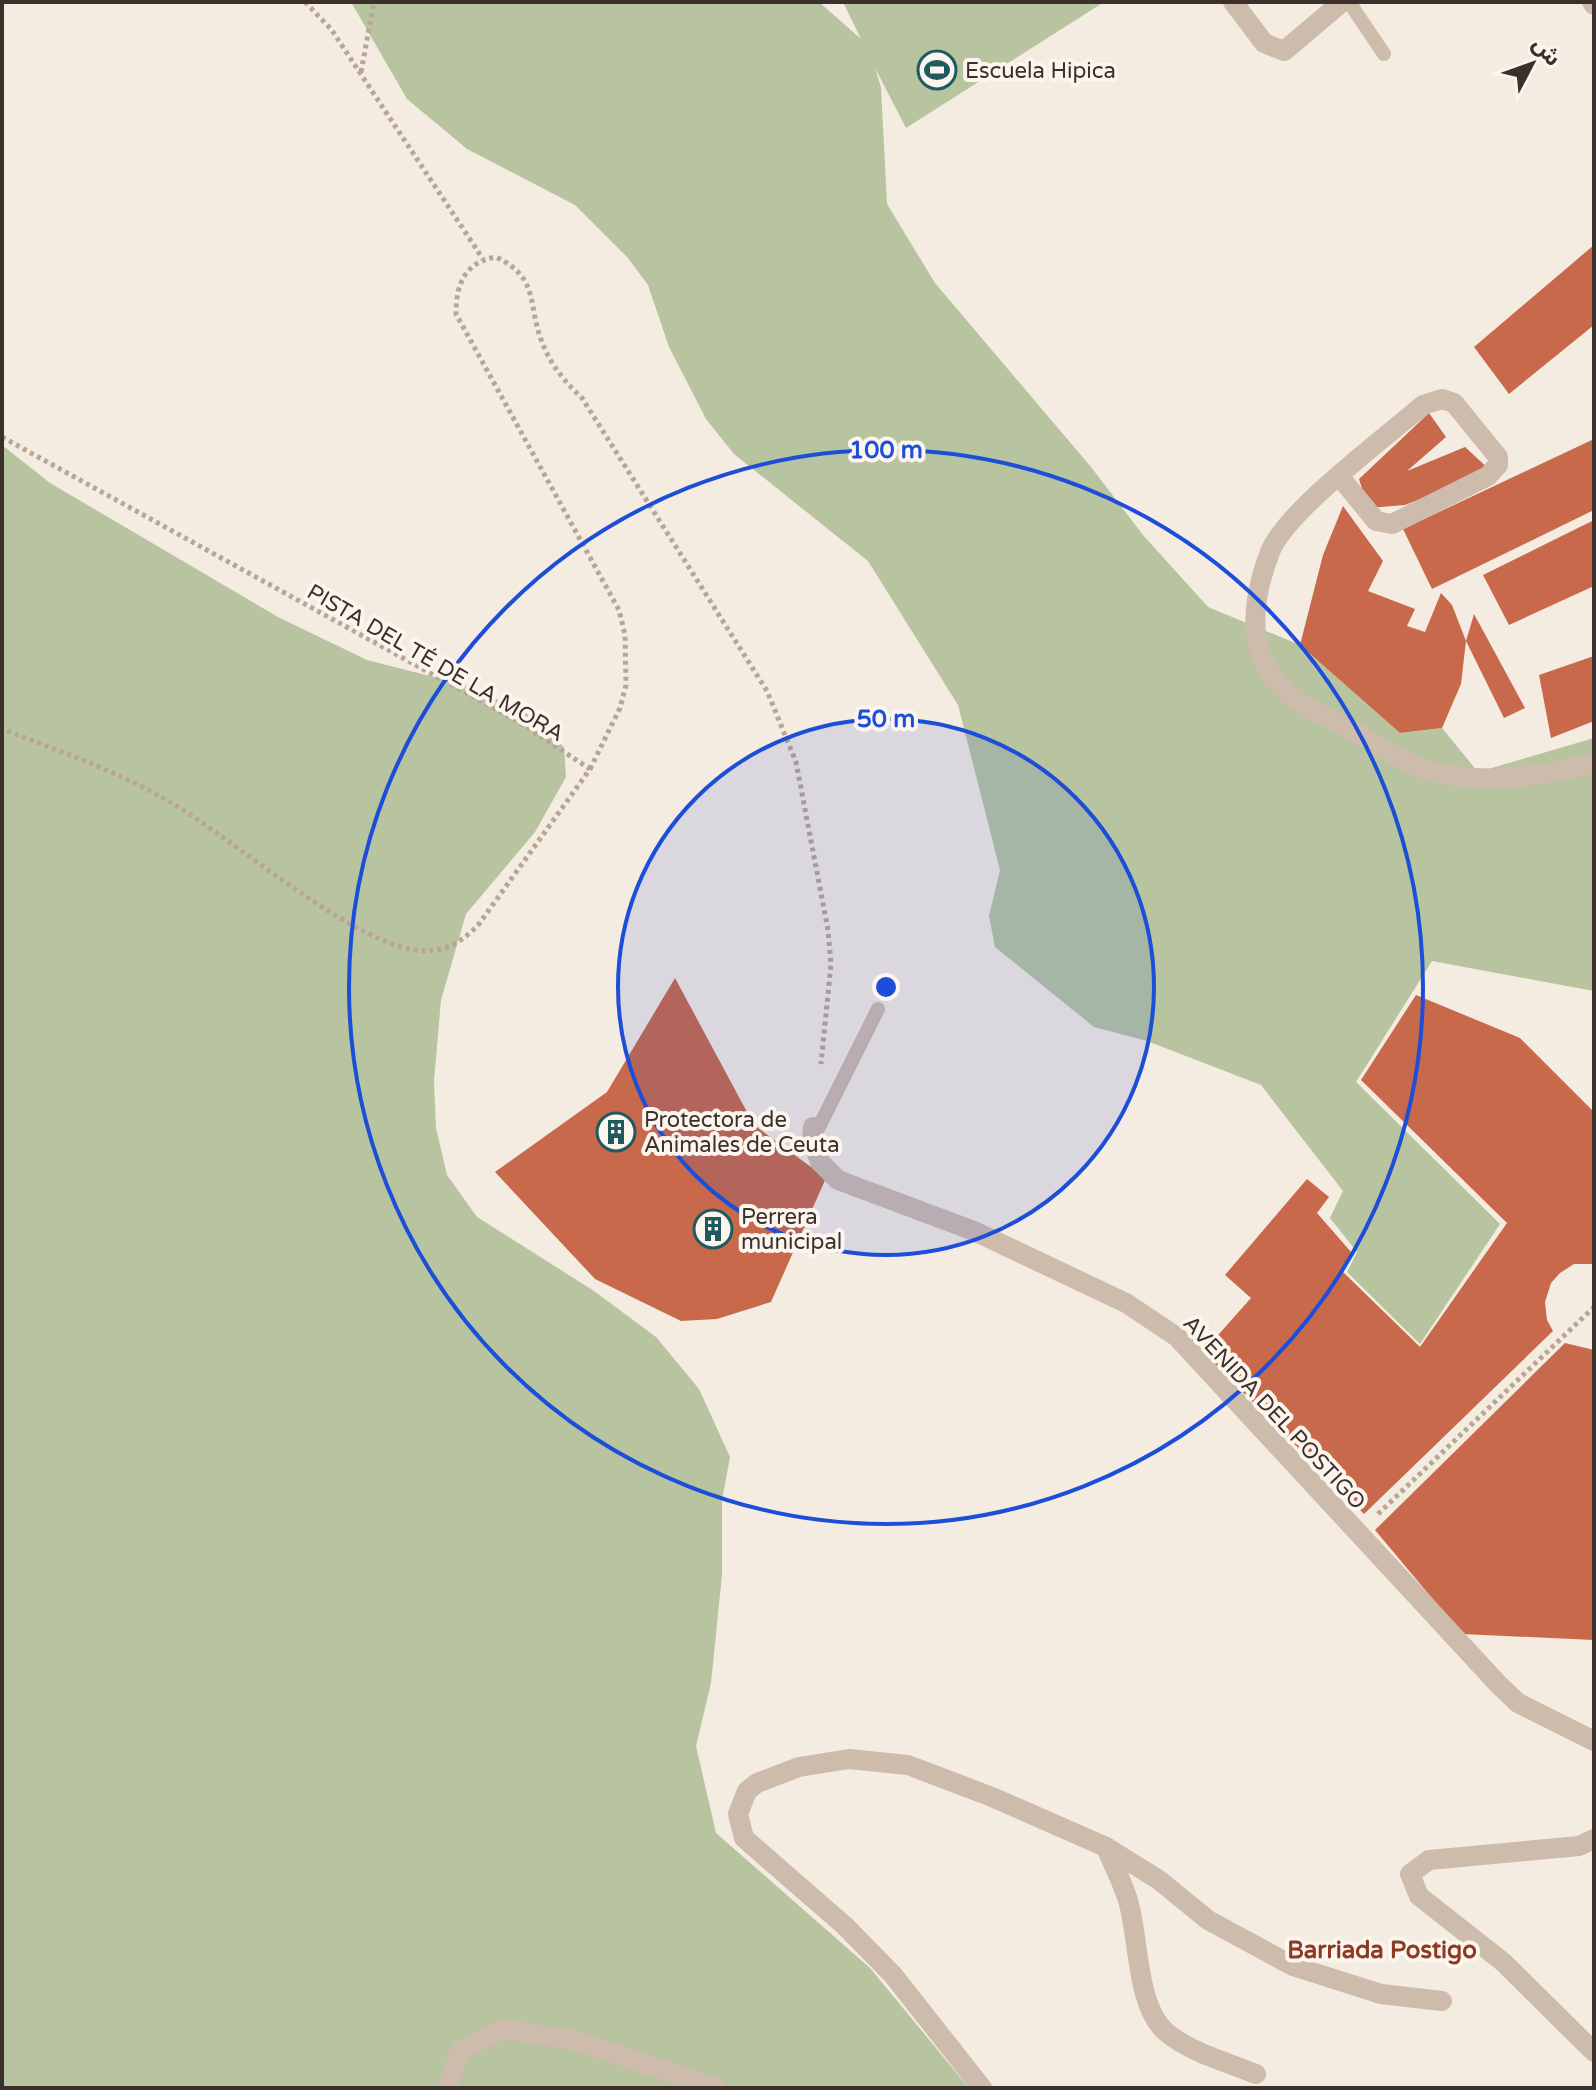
<svg xmlns="http://www.w3.org/2000/svg" width="1596" height="2090" font-family="'Varela Round','Noto Sans Arabic',sans-serif">
	<style>
		.green { fill: #b8c4a0 }
		.building { fill: #c8694b }
		.lines { fill: none; stroke-linecap: round; stroke-linejoin: round }
		.path { stroke: #b9a596; stroke-width: 5; stroke-dasharray: 4 4; stroke-linecap: butt }
		.lane { stroke: #cdbbac; stroke-width: 14 }
		.street { stroke: #cdbbac; stroke-width: 20 }
		.ring { fill: none; stroke: #1d4ed8; stroke-width: 4 }
		.labels { text-anchor: middle; stroke-width: 8; stroke-linejoin: round; paint-order: stroke }
		.poi-label { font-size: 22px; fill: #3b302b; stroke: #fbf5ee; text-anchor: start }
		.street-label { font-size: 22px; fill: #3b302b; stroke: #fbf5ee }
		.neighbourhood-label { font-size: 24px; font-weight: bold; fill: #8c3b22; stroke: #fbf5ee }
		.centre { fill: #1d4ed8; stroke: #fbf5ee; stroke-width: 4 }
		.ring-label { font-size: 24px; text-anchor: middle; font-weight: bold; fill: #1d4ed8; stroke: #fbf5ee; stroke-width: 8; stroke-linejoin: round; paint-order: stroke }
	</style>
	<rect width="100%" height="100%" fill="#f4ebe1"/>
	<!-- green -->
	<g class="green">
		<polygon points="351,2 819,2 861,39 843,2 1104,2 906,128 875,68 881,87 887,204 935,283 1091,467 1143,535 1208,607 1300,645 1400,733 1442,728 1478,772 1594,738 1594,991 1432,961 1356,1082 1500,1224 1420,1344 1347,1272 1357,1252 1330,1218 1343,1191 1261,1085 1147,1041 1094,1027 995,947 989,916 1000,870 958,705 868,561 734,454 706,419 669,347 648,285 628,258 575,205 467,149 407,99"/>
		<polygon points="2,445 50,483 278,617 367,660 469,686 526,713 564,747 566,777 535,832 466,914 441,1000 434,1081 436,1128 447,1175 477,1217 594,1291 656,1337 699,1389 730,1457 722,1500 722,1575 711,1683 696,1746 716,1833 870,1968 969,2088 2,2088"/>
	</g>
	<!-- building -->
	<g class="building">
		<polygon points="1594,245 1594,325 1509,394 1474,347"/>
		<polygon points="1429,413 1446,437 1407,471 1465,447 1491,471 1405,505 1368,508 1359,479"/>
		<polygon points="1594,439 1594,510 1432,589 1403,529"/>
		<polygon points="1343,506 1383,561 1368,591 1415,609 1407,626 1425,632 1441,593 1452,605 1466,641 1461,684 1442,728 1400,733 1300,645 1323,555"/>
		<polygon points="1594,520 1594,586 1509,625 1483,575"/>
		<polygon points="1474,614 1525,708 1504,718 1466,641"/>
		<polygon points="1594,656 1594,721 1551,738 1539,675"/>
		<polygon points="675,978 754,1125 826,1178 771,1302 717,1319 681,1321 595,1279 495,1172 607,1092"/>
		<polygon points="1416,995 1520,1038 1594,1112 1594,1264 1574,1264 1560,1273 1551,1283 1545,1302 1547,1320 1553,1331 1364,1514 1203,1352 1251,1298 1225,1275 1307,1179 1329,1197 1317,1213 1351,1252 1342,1271 1420,1347 1507,1223 1361,1080"/>
		<polygon points="1565,1343 1594,1350 1594,1640 1462,1634 1375,1530"/>
	</g>
	<g class="lines">
		<!-- path -->
		<g class="path">
			<polyline points="305,2 331,29 483,259"/>
			<polyline points="361,72 374,2"/>
			<path d="M2,437L517,721L590,769L479,924C465,939 448,951 426,951C359,951 233,838 170,802C117,771 59,751 2,729"/>
			<path d="M590,769L620,708L626,685L625,635L619,610L456,314C456,284 465,262 496,257C540,278 527,304 542,342C550,364 565,382 582,398L767,691L796,762L828,930L831,964L821,1064"/>
			<polyline points="1378,1514 1594,1307"/>
		</g>
		<!-- lane -->
		<g class="lane">
			<polyline points="1349,2 1384,54"/>
			<polyline points="813,1139 878,1009"/>
		</g>
		<!-- street -->
		<g class="street">
			<polyline points="1233,2 1264,43 1284,51 1342,2"/>
			<polyline points="1592,2 1594,5"/>
			<path d="M1340,477L1376,521L1392,524L1488,476L1498,465V457L1454,403L1442,399L1423,405C1386,437 1286,511 1270,552C1252,599 1244,656 1287,692C1303,707 1326,716 1345,726C1370,740 1398,760 1425,769C1479,787 1541,776 1594,763"/>
			<polyline points="813,1127 812,1139 820,1162 838,1180 974,1231 1126,1303 1177,1337 1499,1685 1518,1703 1594,1741"/>
			<polyline points="1594,1839 1579,1846 1429,1860 1410,1874 1419,1896 1503,1962 1594,2052"/>
			<path d="M1106,1847C1113,1865 1124,1885 1129,1904C1139,1942 1137,2007 1166,2032C1189,2052 1227,2062 1256,2074"/>
			<polyline points="447,2088 461,2050 503,2029 574,2040 717,2088"/>
			<polyline points="982,2088 893,1975 845,1926 744,1838 738,1814 747,1791 757,1783 799,1767 849,1759 908,1765 992,1797 1106,1847 1159,1880 1208,1920 1293,1966 1381,1994 1442,2001"/>
		</g>
	</g>
	<!-- distance rings -->
	<circle cx="886" cy="987" r="268" fill="#1d4ed8" fill-opacity=".12"/>
	<g class="ring">
		<circle cx="886" cy="987" r="268"/>
		<circle cx="886" cy="987" r="537"/>
	</g>
	<!-- icons -->
	<defs>
		<g id="stadium-ring" transform="scale(2)"><circle r="9.5" fill="#fbf5ee" stroke="#1f5a5e" stroke-width="1.5"/><path d="M0-5a6.5 5 0 1 0 0 10a6.5 5 0 1 0 0-10ZM-3.5-1.8h7v3.6h-7Z" fill="#1f5a5e"/></g>
		<g id="building-ring" transform="scale(2)"><circle r="9.5" fill="#fbf5ee" stroke="#1f5a5e" stroke-width="1.5"/><path d="M-4-6H4V6H1V3H-1V6H-4ZM-2.5-4.3h1.7v1.8h-1.7ZM.8-4.3h1.7v1.8H.8ZM-2.5-1h1.7V.8h-1.7ZM.8-1h1.7V.8H.8Z" fill="#1f5a5e"/></g>
	</defs>
	<g fill-rule="evenodd">
		<use href="#stadium-ring" x="937" y="70"/>
		<use href="#building-ring" x="616" y="1132"/>
		<use href="#building-ring" x="713" y="1229"/>
	</g>
	<g class="labels">
		<!-- poi labels -->
		<g class="poi-label">
			<text x="965" y="78">Escuela Hipica</text>
			<text x="644" y="1127">Protectora de<tspan x="644" dy="25">Animales de Ceuta</tspan></text>
			<text x="741" y="1224">Perrera<tspan x="741" dy="25">municipal</tspan></text>
		</g>
		<!-- street labels -->
		<g class="street-label">
			<text transform="translate(436 662) rotate(30)" y="8">PISTA DEL TÉ DE LA MORA</text>
			<text transform="translate(1275 1412) rotate(47)" y="8">AVENIDA DEL POSTIGO</text>
		</g>
		<!-- neighbourhood labels -->
		<g class="neighbourhood-label">
			<text x="1382" y="1958">Barriada Postigo</text>
		</g>
	</g>
	<circle cx="886" cy="987" r="12" class="centre"/>
	<g class="ring-label">
		<text x="886" y="458">100 m</text>
		<text x="886" y="727">50 m</text>
	</g>
	<!-- border -->
	<rect width="1596" height="2090" fill="none" stroke="#3b302b" stroke-width="8"/>
	<!-- north arrow -->
	<g transform="translate(1532 64) rotate(49)" stroke="#fbf5ee" stroke-width="6" paint-order="stroke">
	<path d="M0-6L14 30L0 20L-14 30Z" fill="#3b302b"/>
	<text y="-12" font-size="22" font-weight="bold" text-anchor="middle" fill="#3b302b">ش</text>
	</g>
</svg>
